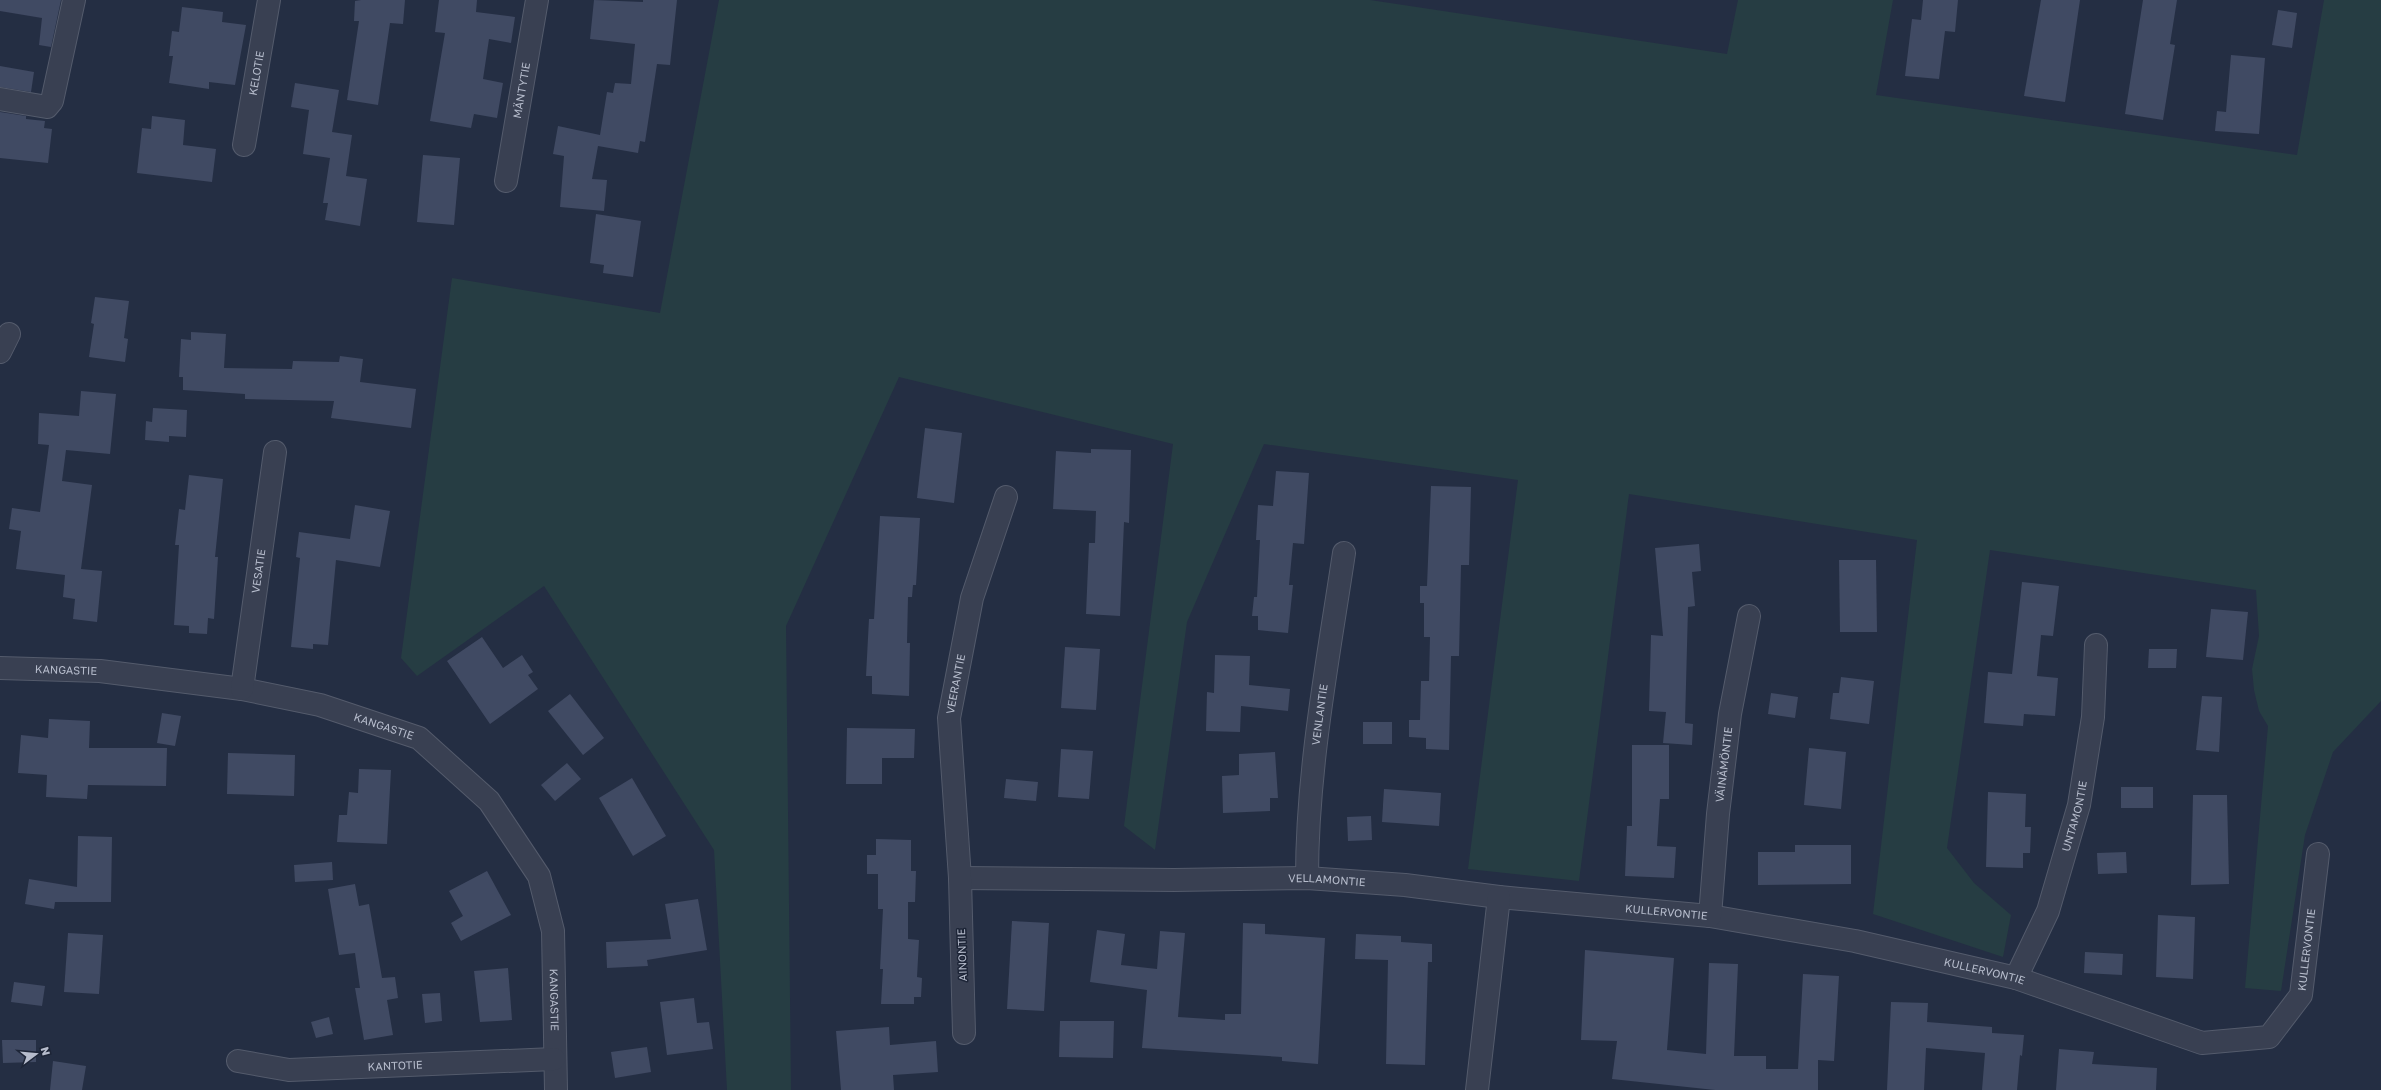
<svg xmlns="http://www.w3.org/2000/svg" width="2381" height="1090" font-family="'Golos Text',sans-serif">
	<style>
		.green { fill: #263d43 }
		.building { fill: #404a63 }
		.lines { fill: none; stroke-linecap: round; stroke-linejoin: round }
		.minor-casing { stroke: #545b6c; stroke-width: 24 }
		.minor { stroke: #394052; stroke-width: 22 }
		.labels { text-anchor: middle; stroke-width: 3; stroke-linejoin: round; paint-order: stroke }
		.street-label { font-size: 11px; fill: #b6bccc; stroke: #1d2537 }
	</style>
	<rect width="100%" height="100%" fill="#242e43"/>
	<!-- green -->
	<polygon class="green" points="719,0 1370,0 1727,54 1738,0 1893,0 1876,95 2297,155 2324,0 2381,0 2381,701 2333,752 2305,835 2281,991 2245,988 2268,726 2259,711 2254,690 2252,669 2259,636 2256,590 1990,550 1947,848 1974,883 2011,915 2003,957 1873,914 1917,540 1629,494 1579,881 1468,869 1518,480 1264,444 1187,622 1155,850 1124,826 1173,444 899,377 786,626 791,1090 727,1090 714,850 544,586 417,676 401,658 452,278 660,313"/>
	<!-- building -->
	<g class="building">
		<polygon points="0,0 61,0 51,47 39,45 42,18 0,11"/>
		<polygon points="361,0 405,0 403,24 390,23 378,105 347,100 359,21 354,21 355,1"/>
		<polygon points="439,0 477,0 476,12 515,17 511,43 489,39 483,79 503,83 497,118 474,114 471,128 430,121 445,33 435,32"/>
		<polygon points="594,0 643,2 643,0 677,0 670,65 657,64 645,142 640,141 638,153 598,146 592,179 607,180 604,211 560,207 564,156 553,154 558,126 600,135 607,92 613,93 615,83 631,84 635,44 590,39"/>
		<polygon points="1923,0 1958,0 1955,32 1945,31 1939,79 1905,76 1912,19 1921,20"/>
		<polygon points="2041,0 2080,0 2065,102 2024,96"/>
		<polygon points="2143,0 2177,0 2170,44 2175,45 2163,120 2125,114"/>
		<polygon points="182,7 223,12 222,22 246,25 235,85 209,82 209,89 169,83 173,56 169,56 172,31 179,32"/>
		<polygon points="2278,10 2297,13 2292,48 2272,45"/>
		<polygon points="2231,55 2265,58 2259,134 2215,131 2217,111 2226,112"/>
		<polygon points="0,66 34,72 31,92 0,87"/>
		<polygon points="295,83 339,90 332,132 352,135 346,176 367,179 360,226 325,220 328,203 323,203 330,158 303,154 309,110 291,107"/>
		<polygon points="0,112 26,116 26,119 45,121 44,128 52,129 48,163 0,158"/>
		<polygon points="152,116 185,120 183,145 216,149 212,182 137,173 142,128 151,129"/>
		<polygon points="423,155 460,158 454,225 417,222"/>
		<polygon points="596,214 641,221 633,277 603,273 604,265 590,263"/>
		<polygon points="95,297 129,301 124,338 128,339 125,362 89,357 94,324 91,323"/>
		<polygon points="191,332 226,334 224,368 292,369 293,361 339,362 340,356 363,359 360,382 416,389 411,428 331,418 334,401 245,399 245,394 183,390 183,377 179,377 181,339 191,340"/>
		<polygon points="81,391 116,394 110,454 66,450 62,481 92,485 81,569 102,571 97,622 73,619 75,599 63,597 65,575 16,569 21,531 9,529 12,508 40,512 49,445 38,444 39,413 79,416"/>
		<polygon points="153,408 187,410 186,437 169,436 169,442 145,440 146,421 152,422"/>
		<polygon points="925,428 962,433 954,503 917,498"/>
		<polygon points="1091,449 1131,450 1129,523 1124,522 1120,616 1086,614 1089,543 1095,543 1096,511 1053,509 1056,451 1091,453"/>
		<polygon points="1276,471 1309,473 1304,544 1293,543 1289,585 1293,585 1288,633 1258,630 1258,616 1252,616 1254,597 1257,597 1260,540 1256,540 1258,505 1273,506"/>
		<polygon points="189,475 223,479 215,557 218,557 214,619 208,618 207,634 189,633 189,626 174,625 179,545 175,545 179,509 185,510"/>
		<polygon points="1431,486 1471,487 1469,565 1461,565 1459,656 1451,656 1449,750 1426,749 1426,738 1409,737 1409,720 1420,720 1421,681 1429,681 1430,637 1424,637 1424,603 1420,603 1420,586 1427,586"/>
		<polygon points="355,505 390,511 380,567 336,560 328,645 313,644 313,649 291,647 300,558 296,557 299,532 350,539"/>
		<polygon points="880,516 920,518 916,585 913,585 912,597 908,597 907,643 910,643 909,696 872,694 872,676 866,676 869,619 874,619"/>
		<polygon points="1699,544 1701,571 1692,572 1695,606 1688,607 1685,723 1693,724 1692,745 1663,743 1666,712 1649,711 1651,635 1663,636 1655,548"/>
		<polygon points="1839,560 1876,560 1877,632 1840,632"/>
		<polygon points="2022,582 2059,586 2053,636 2041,635 2037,676 2058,678 2055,716 2024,714 2023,726 1984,723 1988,672 2012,674"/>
		<polygon points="2211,609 2248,612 2243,660 2206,657"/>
		<polygon points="482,637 503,668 522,655 533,672 528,675 538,689 490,724 447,661"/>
		<polygon points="1065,647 1100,649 1096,710 1061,708"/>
		<polygon points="2149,649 2177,649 2176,668 2148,668"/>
		<polygon points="1215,655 1250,656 1249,685 1290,689 1288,711 1241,706 1240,732 1206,731 1207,692 1214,693"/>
		<polygon points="1841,677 1874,681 1869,724 1830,719 1833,693 1839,693"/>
		<polygon points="1771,693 1798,697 1795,718 1768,714"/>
		<polygon points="570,694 604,738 583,755 548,711"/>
		<polygon points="2202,696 2222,697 2219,752 2196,750"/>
		<polygon points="162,713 181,716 175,746 157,743"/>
		<polygon points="49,719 90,721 89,748 167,748 166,786 88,785 87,799 46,797 47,775 18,773 21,735 48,738"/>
		<rect x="1363" y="722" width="29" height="22"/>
		<polygon points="847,728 915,729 914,758 882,758 882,784 846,784"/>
		<polygon points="1632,745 1669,745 1669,799 1660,799 1657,846 1676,847 1674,878 1625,876 1627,826 1632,826"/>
		<polygon points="1809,748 1846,752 1841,809 1804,805"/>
		<polygon points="1061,749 1093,751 1089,799 1058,797"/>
		<polygon points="1275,752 1278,798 1270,798 1270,811 1223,813 1222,776 1239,775 1239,754"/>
		<polygon points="228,753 295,755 294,796 227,794"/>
		<polygon points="567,763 581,779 555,801 541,785"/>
		<polygon points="359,769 391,770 387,844 337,842 339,815 347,815 349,792 358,793"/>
		<polygon points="632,778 666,836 633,856 599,798"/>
		<polygon points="1006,779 1038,782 1036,801 1004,798"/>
		<rect x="2121" y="787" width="32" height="21"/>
		<polygon points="1384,789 1441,793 1439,826 1382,822"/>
		<polygon points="1988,792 2026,794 2025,827 2031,827 2030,853 2023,853 2023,868 1986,867"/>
		<polygon points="2193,795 2227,795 2229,884 2191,885"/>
		<polygon points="1371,816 1372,840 1348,841 1347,817"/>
		<polygon points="78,836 112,837 111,902 55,902 54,909 25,904 29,879 77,887"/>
		<polygon points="876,839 911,840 911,871 916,871 915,902 908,902 908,939 919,940 917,977 922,978 921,997 914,997 914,1004 881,1004 883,969 880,969 883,909 878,909 878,874 867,874 867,855 876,855"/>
		<polygon points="1795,845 1851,845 1851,884 1758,885 1758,852 1795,852"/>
		<polygon points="2126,852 2127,873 2098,874 2097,853"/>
		<polygon points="332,862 333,880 295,882 294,865"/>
		<polygon points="487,871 511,915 461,941 451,923 463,916 449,891"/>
		<polygon points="355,884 359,906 369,904 382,978 395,977 398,998 387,1000 393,1035 364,1040 355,988 360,988 355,953 339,955 328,889"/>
		<polygon points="698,899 707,950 647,960 648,966 607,968 606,942 671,939 665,904"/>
		<polygon points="2158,915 2195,917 2193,979 2156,977"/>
		<polygon points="1012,921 1049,923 1044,1011 1007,1009"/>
		<polygon points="1243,923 1265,924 1265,934 1325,938 1318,1064 1282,1061 1282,1057 1142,1048 1147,990 1090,982 1097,930 1125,934 1121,965 1157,969 1160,931 1185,933 1178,1017 1225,1020 1225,1014 1241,1014"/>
		<polygon points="68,933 103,935 99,994 64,992"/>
		<polygon points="1356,934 1401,936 1401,942 1432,944 1432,962 1428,962 1425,1065 1386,1064 1388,960 1355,959"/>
		<polygon points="1585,950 1674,958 1667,1050 1706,1054 1709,963 1738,964 1734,1056 1766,1056 1766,1069 1798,1069 1803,974 1839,976 1834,1061 1818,1060 1818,1090 1715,1090 1612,1079 1617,1041 1581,1040"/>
		<polygon points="2085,952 2123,954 2122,975 2084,973"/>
		<polygon points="508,968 512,1020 480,1022 474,971"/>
		<polygon points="14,982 45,986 42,1006 11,1002"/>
		<polygon points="440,993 442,1021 425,1023 422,994"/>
		<polygon points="694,998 697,1023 709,1022 713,1049 667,1055 660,1002"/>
		<polygon points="1891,1002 1928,1003 1927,1022 1992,1027 1992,1033 2024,1035 2022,1056 2020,1055 2017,1090 1982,1090 1985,1053 1926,1048 1924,1090 1887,1090"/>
		<polygon points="329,1017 333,1034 316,1038 311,1022"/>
		<polygon points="1060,1021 1114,1021 1113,1058 1059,1057"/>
		<polygon points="889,1027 890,1045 936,1041 938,1072 893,1075 894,1090 841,1090 836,1031"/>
		<polygon points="2,1040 36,1040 36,1062 3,1063"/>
		<polygon points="647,1047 651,1072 615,1078 611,1052"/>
		<polygon points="2059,1049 2094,1052 2092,1064 2157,1068 2156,1090 2056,1090"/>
		<polygon points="53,1061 86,1066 82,1090 50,1090"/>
	</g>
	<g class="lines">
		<!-- minor casing -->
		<g class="minor-casing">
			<g id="minor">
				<polyline points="0,99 47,107 52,101 74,0"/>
				<path id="s1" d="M244,145L269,0"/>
				<path id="s2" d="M506,181L537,0"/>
				<polyline points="0,352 9,334"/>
				<path id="s3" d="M0,668L100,671L242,689L320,705L419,738L489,801L539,876L553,931L556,1090"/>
				<path id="s4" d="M242,689L275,452"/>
				<path id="s5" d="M960,878L1174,880L1307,878L1405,885L1499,897L1710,916L1855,941L2016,978L2202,1043L2269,1037L2301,995L2318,854"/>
				<path id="s6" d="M1307,878C1307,769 1328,660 1344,553"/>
				<path id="s7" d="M1710,916L1718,814L1730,714L1749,616"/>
				<path id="s8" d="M2016,978L2048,911L2079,805L2093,717L2096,645"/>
				<path id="s9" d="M964,1033L960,878L949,718L972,598L1006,497"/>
				<path id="s10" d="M238,1061L289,1070L554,1059"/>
				<polyline points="1477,1090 1499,897"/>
			</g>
		</g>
		<!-- minor -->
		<use href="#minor" class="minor"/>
	</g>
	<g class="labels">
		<!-- street labels -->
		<g class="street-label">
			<text dy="4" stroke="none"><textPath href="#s1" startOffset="73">KELOTIE</textPath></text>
			<text dy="4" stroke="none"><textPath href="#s2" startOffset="92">MÄNTYTIE</textPath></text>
			<text dy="4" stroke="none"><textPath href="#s4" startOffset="119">VESATIE</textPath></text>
			<text dy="4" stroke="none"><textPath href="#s3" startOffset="66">KANGASTIE</textPath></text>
			<text dy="4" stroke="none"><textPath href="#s9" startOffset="350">VEERANTIE</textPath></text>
			<text dy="4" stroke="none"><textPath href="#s6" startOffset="164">VENLANTIE</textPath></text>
			<text dy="4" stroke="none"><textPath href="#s3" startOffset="390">KANGASTIE</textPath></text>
			<text dy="4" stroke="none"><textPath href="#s7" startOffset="152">VÄINÄMÖNTIE</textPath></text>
			<text dy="4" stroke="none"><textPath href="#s8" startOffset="173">UNTAMONTIE</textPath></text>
			<text dy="4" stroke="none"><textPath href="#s5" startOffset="367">VELLAMONTIE</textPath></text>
			<text dy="4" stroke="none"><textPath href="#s5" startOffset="708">KULLERVONTIE</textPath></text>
			<text dy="4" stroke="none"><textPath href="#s5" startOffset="1427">KULLERVONTIE</textPath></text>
			<text transform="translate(962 955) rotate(-92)" y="4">AINONTIE</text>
			<text dy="4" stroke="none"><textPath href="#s5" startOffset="1032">KULLERVONTIE</textPath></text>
			<text dy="4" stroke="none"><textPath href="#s3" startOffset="737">KANGASTIE</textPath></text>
			<text dy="4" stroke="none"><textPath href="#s10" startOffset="158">KANTOTIE</textPath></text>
		</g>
	</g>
	<!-- north arrow -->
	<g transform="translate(36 1054) rotate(74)" stroke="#1d2537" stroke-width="3" paint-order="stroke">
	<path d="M0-3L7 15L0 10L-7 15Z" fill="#b6bccc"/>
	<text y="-6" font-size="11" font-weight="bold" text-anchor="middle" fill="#b6bccc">N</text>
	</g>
</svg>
